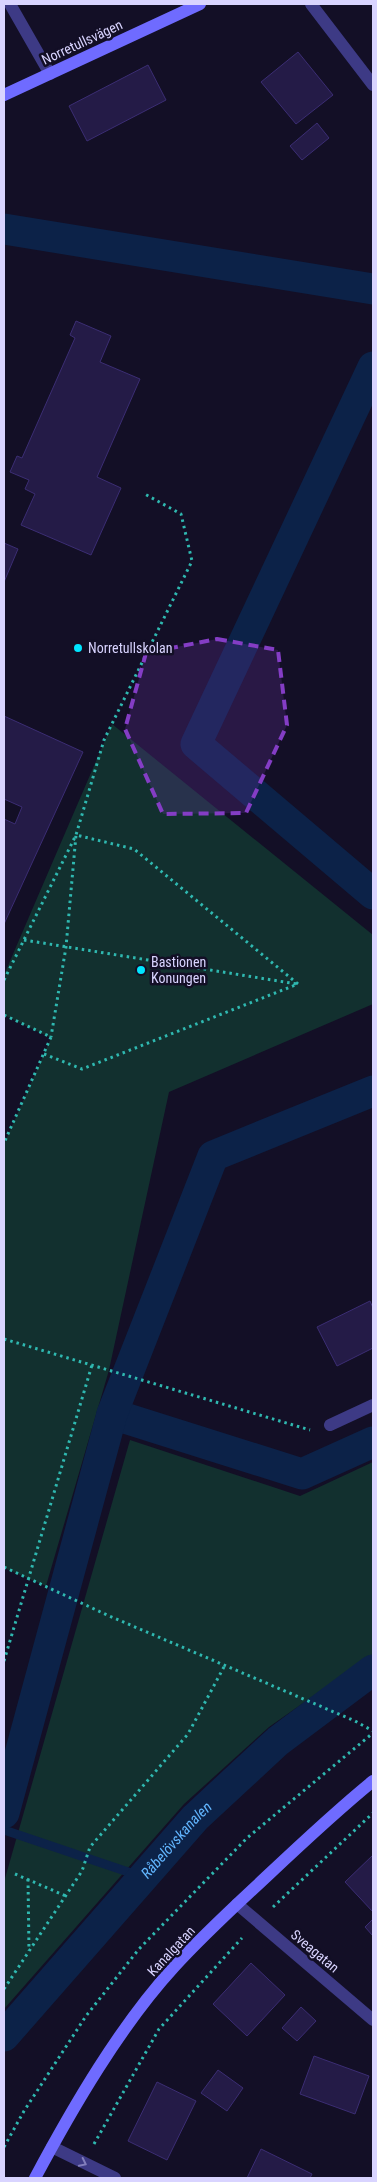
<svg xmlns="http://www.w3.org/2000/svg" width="377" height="2182" font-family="'Roboto Condensed',sans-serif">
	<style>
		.green { fill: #12302f }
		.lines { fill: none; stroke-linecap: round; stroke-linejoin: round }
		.stream { stroke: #0c2248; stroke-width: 9 }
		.canal { stroke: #0c2248; stroke-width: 31 }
		.building { fill: #241b47; stroke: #3b2d73 }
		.path { stroke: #2fb8b0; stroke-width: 3; stroke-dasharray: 2.5 4; stroke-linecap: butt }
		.street { stroke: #3d3a85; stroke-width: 12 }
		.secondary { stroke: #6f6bff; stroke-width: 12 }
		.oneway { stroke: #837fbc }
		.marked { fill: #843dc5; fill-opacity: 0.2; stroke: #843dc5; stroke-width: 4; stroke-dasharray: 10 6; stroke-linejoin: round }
		.poi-dot { fill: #00e5ff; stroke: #130f26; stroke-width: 2 }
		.labels { text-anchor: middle; stroke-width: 5; stroke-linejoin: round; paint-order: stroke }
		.street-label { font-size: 14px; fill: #d9d4ff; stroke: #130f26 }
		.poi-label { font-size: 14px; fill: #d9d4ff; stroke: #130f26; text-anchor: start }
		.water-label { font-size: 15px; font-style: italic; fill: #62b6ff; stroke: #130f26 }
	</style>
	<rect width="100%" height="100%" fill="#130f26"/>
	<!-- green -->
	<g class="green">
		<polygon points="112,724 373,935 373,1004 169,1092 109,1370 46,1586 4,1568 4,1144 51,1038 4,1015 4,975"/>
		<polygon points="130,1440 300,1496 373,1462 373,1654 269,1727 184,1804 4,2009 4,1882"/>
	</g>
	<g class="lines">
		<!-- stream -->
		<polyline class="stream" points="4,1830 143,1877"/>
		<!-- canal -->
		<g class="canal">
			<polyline points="4,229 373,289"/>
			<polyline points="373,367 196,744 373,894"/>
			<polyline points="112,1414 302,1474 373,1442"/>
			<polyline points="4,1813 112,1414 213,1156 373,1091"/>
			<path id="s1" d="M4,2036L195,1818L278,1741L373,1670"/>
		</g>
	</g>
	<!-- building -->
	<g class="building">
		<polygon points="298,52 333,95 296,124 261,82"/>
		<polygon points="148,65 166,100 87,141 69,106"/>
		<polygon points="317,123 329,138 302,160 290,146"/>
		<polygon points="76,321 111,336 100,362 140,379 97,477 121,488 91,555 21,525 35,494 25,489 29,480 10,472 17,456 22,458 75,338 70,335"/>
		<polygon points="4,543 18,549 4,582"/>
		<polygon points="4,716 83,752 4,924 4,819 15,824 22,807 4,799"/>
		<polygon points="370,1301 373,1308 373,1348 337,1366 317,1327"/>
		<polygon points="373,1855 373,1912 345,1882"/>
		<polygon points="373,1919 373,1936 365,1927"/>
		<polygon points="251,1963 285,1995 247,2036 213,2004"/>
		<polygon points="301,2007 316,2021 297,2041 282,2028"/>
		<polygon points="314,2056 369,2076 355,2114 300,2094"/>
		<polygon points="218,2070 243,2088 227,2111 201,2093"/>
		<polygon points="157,2082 196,2101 167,2160 128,2141"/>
		<polygon points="261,2149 312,2174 310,2178 247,2178"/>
	</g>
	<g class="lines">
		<!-- path -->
		<g class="path">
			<polyline points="24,940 297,984"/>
			<polyline points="4,980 76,835 104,740 192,561 181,514 143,493"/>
			<polyline points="4,1015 51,1037 4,1143"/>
			<polyline points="44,1054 82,1069 298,984 134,849 76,835 66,947 51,1037"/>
			<polyline points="4,1339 310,1430"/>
			<polyline points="4,1567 107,1615 355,1721 373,1731"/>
			<polyline points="4,1661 92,1365"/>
			<polyline points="15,1874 66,1896"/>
			<polyline points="28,1879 29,1951"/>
			<polyline points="273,1907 373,1813"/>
			<polyline points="4,1989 82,1871 90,1847 188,1734 225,1665"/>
			<polyline points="94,2144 159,2029 242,1938"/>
			<polyline points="4,2147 24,2111 86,2016 139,1949 247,1838 373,1733"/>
		</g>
		<!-- street -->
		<g class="street">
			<polyline points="10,4 50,74"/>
			<polyline points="311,4 373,85"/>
			<polyline points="330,1425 373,1405"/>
			<polyline points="237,1904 373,2020"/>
			<polyline points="52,2147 115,2178"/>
		</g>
		<!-- secondary -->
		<g class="secondary">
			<polyline points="4,95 200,4"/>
			<path d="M35,2178C73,2107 120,2026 174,1967C203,1935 235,1906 266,1877C301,1844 336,1811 373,1781"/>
		</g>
	</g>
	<!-- one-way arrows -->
	<defs><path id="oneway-chevron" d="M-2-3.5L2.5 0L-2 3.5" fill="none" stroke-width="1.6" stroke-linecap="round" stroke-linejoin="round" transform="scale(1.25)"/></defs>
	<use class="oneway" href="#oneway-chevron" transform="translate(83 2163) rotate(26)"/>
	<!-- marked area -->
	<path class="marked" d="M217,639L278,650L287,725L246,813L163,814L125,729L146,653Z"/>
	<!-- markers -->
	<g class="poi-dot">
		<circle cx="78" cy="648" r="5"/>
		<circle cx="141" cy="970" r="5"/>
	</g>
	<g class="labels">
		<!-- street labels -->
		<g class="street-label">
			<text transform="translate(82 42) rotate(-25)" y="5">Norretullsvägen</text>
			<text transform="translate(171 1951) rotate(-47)" y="5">Kanalgatan</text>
			<text transform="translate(315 1951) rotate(40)" y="5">Sveagatan</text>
		</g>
		<!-- poi labels -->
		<g class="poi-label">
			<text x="88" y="653">Norretullskolan</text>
			<text x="151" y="967">Bastionen<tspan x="151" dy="16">Konungen</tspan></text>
		</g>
		<!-- water labels -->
		<g class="water-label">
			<text dy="5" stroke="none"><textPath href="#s1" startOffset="261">Råbelövskanalen</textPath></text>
		</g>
	</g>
	<!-- border -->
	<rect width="377" height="2182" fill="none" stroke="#d9d4ff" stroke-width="10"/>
</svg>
